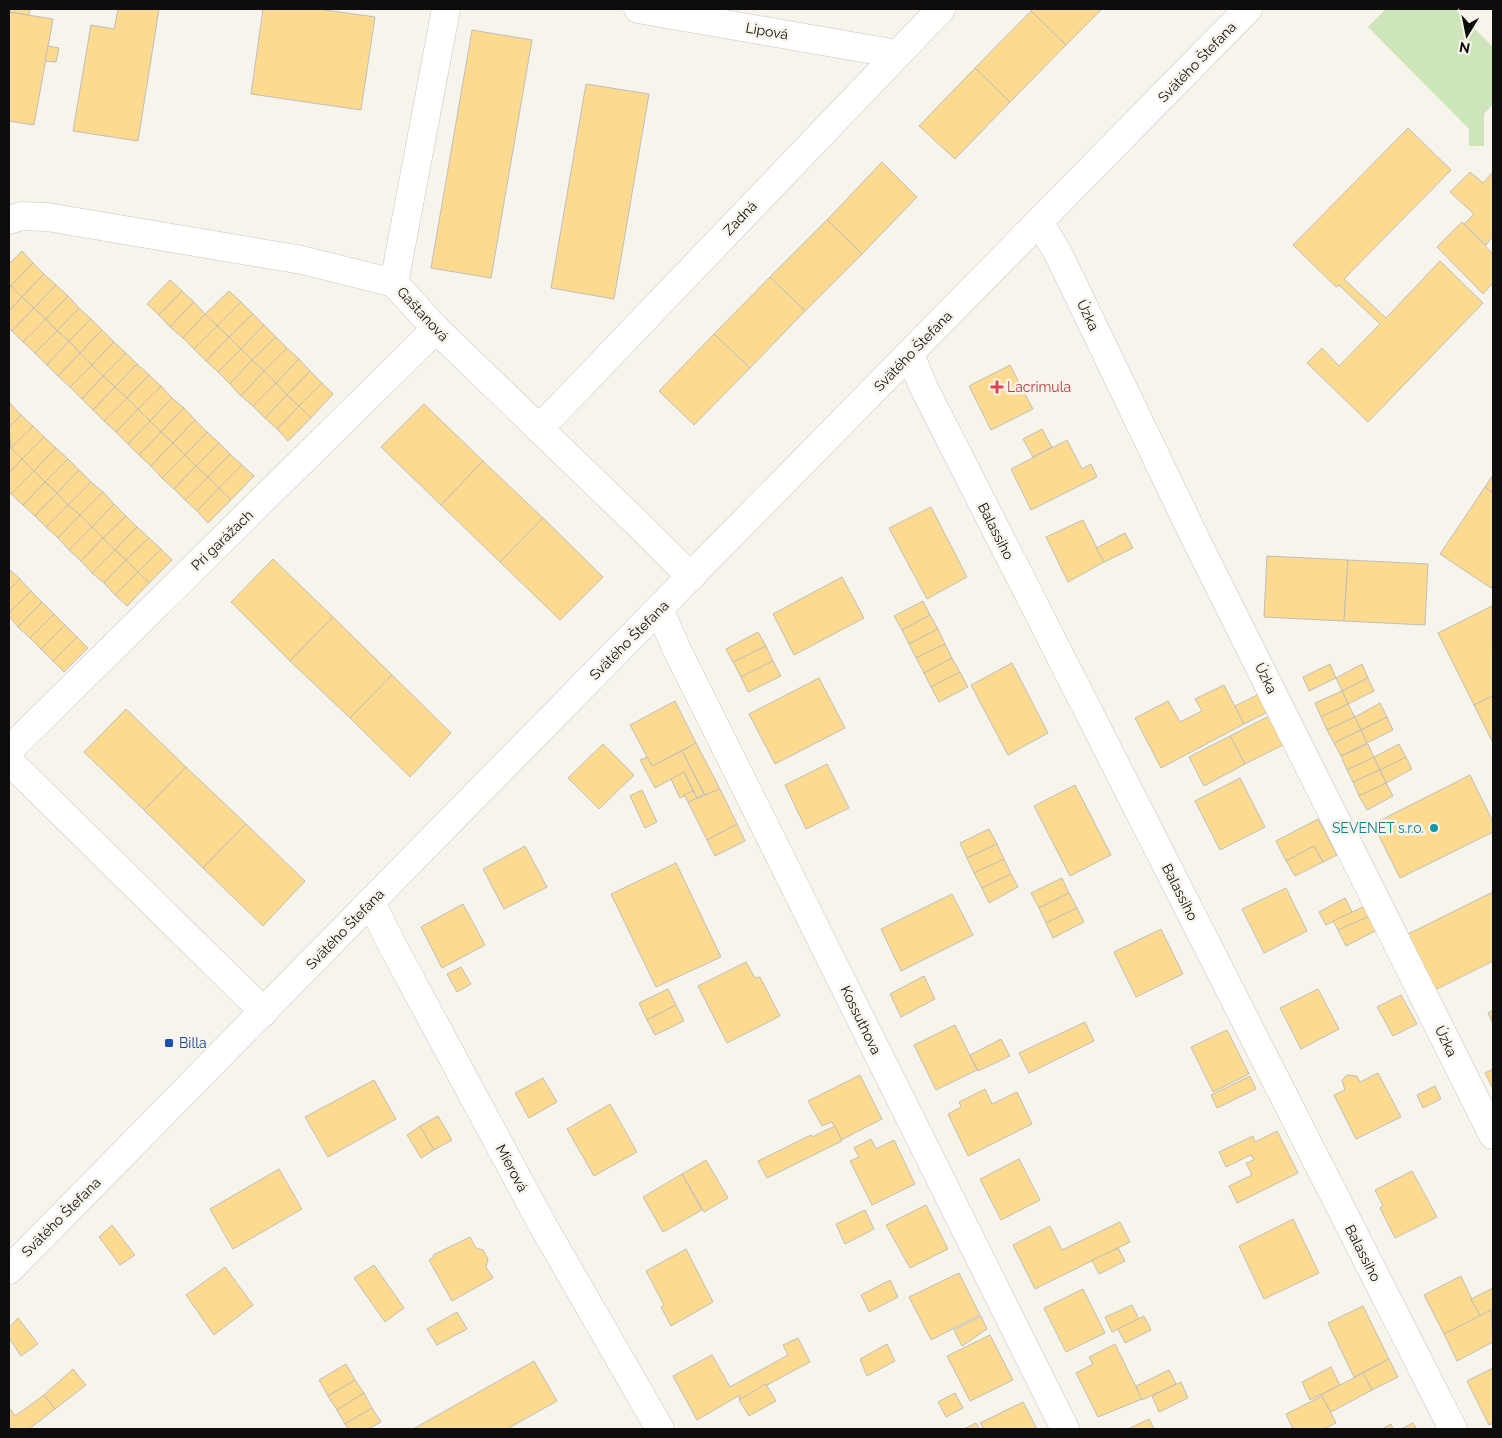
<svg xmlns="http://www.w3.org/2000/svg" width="1502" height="1438" font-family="Raleway,sans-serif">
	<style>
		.green { fill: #cee5bb }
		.building { fill: #fcdb91; stroke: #c1beb7 }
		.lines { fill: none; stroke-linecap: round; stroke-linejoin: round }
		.minor-casing { stroke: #c9c6bf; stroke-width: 29 }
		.tertiary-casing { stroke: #c9c6bf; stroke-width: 29 }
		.minor { stroke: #fff; stroke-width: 28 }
		.tertiary { stroke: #fff; stroke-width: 28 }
		.health-dot { fill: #e0444e; stroke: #f7f4ec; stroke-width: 2 }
		.culture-dot { fill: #0f9aa8; stroke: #f7f4ec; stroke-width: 2 }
		.transit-dot { fill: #1a4fb4; stroke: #f7f4ec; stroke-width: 2 }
		.labels { text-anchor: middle; stroke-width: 5; stroke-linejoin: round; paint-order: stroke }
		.street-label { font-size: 14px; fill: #0f0d0b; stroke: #f7f4ec }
		.health-label { font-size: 14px; fill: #be3a42; stroke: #f7f4ec; text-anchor: start }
		.culture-label { font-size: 14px; fill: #0d838f; stroke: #f7f4ec; text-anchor: end }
		.transit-label { font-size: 14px; fill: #164399; stroke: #f7f4ec; text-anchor: start }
	</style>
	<rect width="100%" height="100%" fill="#f7f4ec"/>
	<!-- green -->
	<polygon class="green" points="1386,9 1455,9 1493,47 1493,104 1484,114 1484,146 1469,146 1469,129 1368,27"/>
	<!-- building -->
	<g class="building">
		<polygon points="9,9 30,9 29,15 9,12"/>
		<polygon points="118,9 159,9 138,141 73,131 91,25 114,29"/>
		<polygon points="263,9 318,9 375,17 361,110 251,94"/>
		<polygon points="1033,9 1102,9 1066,45 1031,11"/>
		<polygon points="1031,11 1066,45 1010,102 975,68"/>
		<polygon points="9,12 53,19 34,125 9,121"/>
		<polygon points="472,30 532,40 491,278 431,268"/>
		<polygon points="48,46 59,48 56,62 45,61"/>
		<polygon points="975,68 1010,102 955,159 919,126"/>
		<polygon points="586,84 649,94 614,299 551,288"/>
		<polygon points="1408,128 1451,170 1344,279 1386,318 1440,261 1483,303 1368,422 1307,363 1322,348 1339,366 1380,324 1339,285 1336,287 1293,245"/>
		<polygon points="882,162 917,197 862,254 827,220"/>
		<polygon points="1470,172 1483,183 1493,172 1493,236 1486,245 1464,224 1474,214 1450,192"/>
		<polygon points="827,220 862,254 805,311 770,277"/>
		<polygon points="1462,222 1493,254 1493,283 1483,294 1437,247"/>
		<polygon points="22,251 33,263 11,286 9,284 9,264"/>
		<polygon points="33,263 44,274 22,297 11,286"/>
		<polygon points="44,274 56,285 34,308 22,297"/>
		<polygon points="770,277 805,311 750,368 714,334"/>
		<polygon points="170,280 182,291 159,315 147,304"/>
		<polygon points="56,285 68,296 46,319 34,308"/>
		<polygon points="11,286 22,297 9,311 9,288"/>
		<polygon points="182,291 194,302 170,327 159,315"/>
		<polygon points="229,291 241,302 217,326 205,314"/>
		<polygon points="68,296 79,308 57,331 46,319"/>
		<polygon points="22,297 34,308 12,331 9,328 9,311"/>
		<polygon points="194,302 205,314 183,338 170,327"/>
		<polygon points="241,302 253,314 229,337 217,326"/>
		<polygon points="34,308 46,319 23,342 12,331"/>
		<polygon points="79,308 91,319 69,341 57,331"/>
		<polygon points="205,314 217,326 194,349 183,338"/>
		<polygon points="253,314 264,325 241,349 229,337"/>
		<polygon points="46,319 57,331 35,353 23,342"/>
		<polygon points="91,319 102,330 80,353 69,341"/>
		<polygon points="264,325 276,337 252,360 241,349"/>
		<polygon points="217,326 229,337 206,361 194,349"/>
		<polygon points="102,330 114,342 92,365 80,353"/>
		<polygon points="57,331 69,341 47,365 35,353"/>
		<polygon points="714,334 750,368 694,425 659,391"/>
		<polygon points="229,337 241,349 218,372 206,361"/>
		<polygon points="276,337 287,348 264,371 252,360"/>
		<polygon points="69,341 80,353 58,376 47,365"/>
		<polygon points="114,342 126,353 103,376 92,365"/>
		<polygon points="287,348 299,359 276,383 264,371"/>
		<polygon points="241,349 252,360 230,384 218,372"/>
		<polygon points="80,353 92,365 70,387 58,376"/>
		<polygon points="126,353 137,364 115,387 103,376"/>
		<polygon points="299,359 310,371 287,395 276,383"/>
		<polygon points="252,360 264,371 241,396 230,384"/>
		<polygon points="137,364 149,375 127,398 115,387"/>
		<polygon points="92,365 103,376 82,399 70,387"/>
		<polygon points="1010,365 1033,409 991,430 969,386"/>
		<polygon points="264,371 276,383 253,406 241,396"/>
		<polygon points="310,371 322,383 299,406 287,395"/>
		<polygon points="149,375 161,386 138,409 127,398"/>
		<polygon points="103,376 115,387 93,410 82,399"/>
		<polygon points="276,383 287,395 265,418 253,406"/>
		<polygon points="322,383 333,394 311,418 299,406"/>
		<polygon points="161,386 172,398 150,421 138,409"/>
		<polygon points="115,387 127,398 104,421 93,410"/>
		<polygon points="287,395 299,406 277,429 265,418"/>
		<polygon points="127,398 138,409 116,432 104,421"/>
		<polygon points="172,398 184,408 161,432 150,421"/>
		<polygon points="10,403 21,415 9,427 9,404"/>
		<polygon points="424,404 483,461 441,505 381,447"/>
		<polygon points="299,406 311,418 288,441 277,429"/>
		<polygon points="184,408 195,420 173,443 161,432"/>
		<polygon points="138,409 150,421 128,444 116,432"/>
		<polygon points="21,415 33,426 11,448 9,427"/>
		<polygon points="195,420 207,432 185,455 173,443"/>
		<polygon points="150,421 161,432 139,455 128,444"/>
		<polygon points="33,426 44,437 22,459 11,448"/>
		<polygon points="1042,429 1052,447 1033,457 1023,439"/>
		<polygon points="161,432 173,443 151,466 139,455"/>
		<polygon points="207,432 219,443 196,466 185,455"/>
		<polygon points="44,437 56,448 34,471 22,459"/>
		<polygon points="1067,440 1082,469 1091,464 1097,477 1031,510 1011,469"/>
		<polygon points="173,443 185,455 162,478 151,466"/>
		<polygon points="219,443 230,454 208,477 196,466"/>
		<polygon points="11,448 22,459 9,473 9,450"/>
		<polygon points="56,448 68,459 45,482 34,471"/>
		<polygon points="230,454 242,465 219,488 208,477"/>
		<polygon points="185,455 196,466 174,489 162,478"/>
		<polygon points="22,459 34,471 11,494 9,491 9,473"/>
		<polygon points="68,459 79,470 57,493 45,482"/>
		<polygon points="483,461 543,518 500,562 441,505"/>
		<polygon points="242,465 254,476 231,500 219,488"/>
		<polygon points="196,466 208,477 185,500 174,489"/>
		<polygon points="79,470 91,482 68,505 57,493"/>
		<polygon points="34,471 45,482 23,505 11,494"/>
		<polygon points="1493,475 1493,493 1485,487"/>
		<polygon points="208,477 219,488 197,511 185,500"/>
		<polygon points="45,482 57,493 35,516 23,505"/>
		<polygon points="91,482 103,492 80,515 68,505"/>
		<polygon points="1485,487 1493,493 1493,585 1491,588 1440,554"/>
		<polygon points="219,488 231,500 208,523 197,511"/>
		<polygon points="103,492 114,504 92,527 80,515"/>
		<polygon points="57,493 68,505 46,527 35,516"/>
		<polygon points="114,504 126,516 103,538 92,527"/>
		<polygon points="68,505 80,515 58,538 46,527"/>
		<polygon points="931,507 967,577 927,599 889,528"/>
		<polygon points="80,515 92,527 69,550 58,538"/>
		<polygon points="126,516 137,527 115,550 103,538"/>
		<polygon points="543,518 603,577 560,620 500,562"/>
		<polygon points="1083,520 1104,562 1068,582 1046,537"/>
		<polygon points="92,527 103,538 81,561 69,550"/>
		<polygon points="137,527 149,538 126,560 115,550"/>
		<polygon points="1125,533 1133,548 1104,562 1096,548"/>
		<polygon points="103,538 115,550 92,573 81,561"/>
		<polygon points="149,538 161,549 138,572 126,560"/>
		<polygon points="161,549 172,560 149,583 138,572"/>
		<polygon points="115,550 126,560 104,583 92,573"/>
		<polygon points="1267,556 1348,560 1344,621 1264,617"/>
		<polygon points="273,559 333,617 290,661 231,602"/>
		<polygon points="126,560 138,572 115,595 104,583"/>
		<polygon points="1348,560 1428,564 1425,625 1344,621"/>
		<polygon points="9,569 20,579 9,590"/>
		<polygon points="138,572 149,583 127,606 115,595"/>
		<polygon points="842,577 864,618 794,655 773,614"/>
		<polygon points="20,579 31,591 9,613 9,590"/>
		<polygon points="31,591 42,602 18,627 9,616 9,613"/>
		<polygon points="923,601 930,615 902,630 894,616"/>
		<polygon points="42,602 54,614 30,638 18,627"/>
		<polygon points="1492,606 1493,696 1474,705 1438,633"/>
		<polygon points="54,614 65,625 41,649 30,638"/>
		<polygon points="930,615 938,629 909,644 902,630"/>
		<polygon points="333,617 392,675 350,718 290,661"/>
		<polygon points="65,625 77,637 53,661 41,649"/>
		<polygon points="938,629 945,644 916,658 909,644"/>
		<polygon points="758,632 766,646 733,662 726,649"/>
		<polygon points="77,637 88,648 64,672 53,661"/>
		<polygon points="945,644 952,658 924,673 916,658"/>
		<polygon points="766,646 773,661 741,677 733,662"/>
		<polygon points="952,658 960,672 931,687 924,673"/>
		<polygon points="773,661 781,676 748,692 741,677"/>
		<polygon points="1012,663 1048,733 1008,755 971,685"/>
		<polygon points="1330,664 1336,678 1309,691 1303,677"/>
		<polygon points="1362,664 1368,678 1342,691 1336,678"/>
		<polygon points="960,672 968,687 939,702 931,687"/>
		<polygon points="392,675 451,733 410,777 350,718"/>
		<polygon points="819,678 845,728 775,764 749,714"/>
		<polygon points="1368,678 1374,691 1348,704 1342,691"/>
		<polygon points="1224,685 1244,724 1161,768 1135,718 1168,701 1180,722 1202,711 1195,699"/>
		<polygon points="1342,691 1348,704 1321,717 1315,703"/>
		<polygon points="1261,693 1270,711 1244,724 1235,706"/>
		<polygon points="1493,696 1493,743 1474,705"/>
		<polygon points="675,701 696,743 652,766 630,725"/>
		<polygon points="1380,703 1387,717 1361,730 1355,717"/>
		<polygon points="1348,704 1355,717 1327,730 1321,717"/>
		<polygon points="126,709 186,767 144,810 84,752"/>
		<polygon points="1271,715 1285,744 1245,764 1230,736"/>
		<polygon points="1355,717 1361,730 1334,743 1327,730"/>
		<polygon points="1387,717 1393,730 1367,743 1361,730"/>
		<polygon points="1361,730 1367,743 1341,756 1334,743"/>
		<polygon points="1230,736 1245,764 1204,786 1189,757"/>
		<polygon points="696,743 720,789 705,795 682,751"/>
		<polygon points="603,744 634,775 599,809 568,778"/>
		<polygon points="1368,744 1374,757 1347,770 1341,756"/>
		<polygon points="1399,744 1406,757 1380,770 1374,757"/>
		<polygon points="682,751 704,794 697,798 684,772 655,788 640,760 647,757 652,766"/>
		<polygon points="1374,757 1380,770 1353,782 1347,770"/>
		<polygon points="1406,757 1412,769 1386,783 1380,770"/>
		<polygon points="827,764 849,808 806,829 785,785"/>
		<polygon points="186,767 246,824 203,868 144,810"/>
		<polygon points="1380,770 1386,783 1359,796 1353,782"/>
		<polygon points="684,772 693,791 680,798 671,779"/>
		<polygon points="1470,775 1493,822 1493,832 1400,878 1373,824"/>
		<polygon points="1240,778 1265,827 1220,850 1195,801"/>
		<polygon points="1386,783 1393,796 1367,810 1359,796"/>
		<polygon points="1075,785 1111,855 1070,876 1034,806"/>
		<polygon points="720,789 737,824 707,840 688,802"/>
		<polygon points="642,790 657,822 645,828 630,796"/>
		<polygon points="693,791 697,798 688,802 684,795"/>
		<polygon points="1318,819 1337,855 1323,862 1314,846 1286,861 1276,841"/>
		<polygon points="246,824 305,881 263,926 203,868"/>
		<polygon points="737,824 745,841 715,856 707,840"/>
		<polygon points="989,829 997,844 967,858 960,843"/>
		<polygon points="997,844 1004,859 974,873 967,858"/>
		<polygon points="525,846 547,887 504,909 483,869"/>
		<polygon points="1314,846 1323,862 1295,876 1286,861"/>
		<polygon points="1004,859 1011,874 982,888 974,873"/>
		<polygon points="676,863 721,957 656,987 611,894"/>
		<polygon points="1011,874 1018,887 989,903 982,888"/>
		<polygon points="1062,878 1069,893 1039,908 1031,893"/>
		<polygon points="1286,888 1307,931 1264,953 1242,909"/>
		<polygon points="1493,892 1493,961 1435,990 1408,934"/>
		<polygon points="1069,893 1077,908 1046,923 1039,908"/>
		<polygon points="952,894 973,935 901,971 881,929"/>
		<polygon points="1345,898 1352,912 1326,925 1319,912"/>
		<polygon points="463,904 485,945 442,968 421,927"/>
		<polygon points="1367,905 1372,915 1338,930 1333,921"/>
		<polygon points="1077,908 1084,922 1053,938 1046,923"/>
		<polygon points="1372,915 1379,929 1346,946 1338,930"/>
		<polygon points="1161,929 1183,974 1136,997 1114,952"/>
		<polygon points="746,962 755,978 760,977 780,1016 727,1043 698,986"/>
		<polygon points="461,967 471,984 457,992 447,974"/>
		<polygon points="924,976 935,999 901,1017 890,994"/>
		<polygon points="668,989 676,1005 647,1020 639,1003"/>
		<polygon points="1318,989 1339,1029 1301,1049 1280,1008"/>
		<polygon points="1401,995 1417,1024 1393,1036 1377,1007"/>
		<polygon points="676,1005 684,1021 655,1035 647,1020"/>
		<polygon points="1493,1010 1493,1024 1488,1013"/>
		<polygon points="1085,1022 1094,1041 1029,1073 1019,1053"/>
		<polygon points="955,1025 977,1070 936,1090 914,1045"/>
		<polygon points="1227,1030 1249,1074 1213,1092 1191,1047"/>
		<polygon points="1001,1039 1010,1056 978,1071 970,1055"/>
		<polygon points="1493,1069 1493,1086 1492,1087 1485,1073"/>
		<polygon points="1378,1073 1401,1117 1356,1139 1334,1095 1345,1090 1342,1080 1347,1075 1357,1076 1360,1082"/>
		<polygon points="860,1075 882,1119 841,1140 832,1122 822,1126 808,1101"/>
		<polygon points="1250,1076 1256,1089 1217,1108 1211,1095"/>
		<polygon points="543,1078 557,1102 529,1118 515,1093"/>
		<polygon points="374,1080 396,1119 328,1157 305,1117"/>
		<polygon points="1435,1086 1441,1099 1423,1108 1417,1095"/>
		<polygon points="985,1089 992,1104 1017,1092 1032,1124 968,1156 948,1114 961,1107 959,1102"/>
		<polygon points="610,1104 637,1152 594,1176 567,1129"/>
		<polygon points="438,1116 452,1140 434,1150 420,1126"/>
		<polygon points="420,1126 434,1150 421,1158 407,1135"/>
		<polygon points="835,1126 842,1141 767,1178 758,1161 811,1135 812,1137"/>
		<polygon points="1277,1131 1298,1173 1237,1203 1229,1186 1252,1175 1246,1163 1254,1160 1251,1155 1226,1167 1219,1152 1253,1136 1255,1142"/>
		<polygon points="871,1139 876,1149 894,1140 915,1184 872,1205 850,1161 859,1157 854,1148"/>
		<polygon points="1019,1159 1040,1200 1001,1220 980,1179"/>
		<polygon points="706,1160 728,1198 704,1212 682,1174"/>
		<polygon points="279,1169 302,1209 233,1249 210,1209"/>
		<polygon points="1412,1171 1437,1217 1395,1238 1380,1208 1383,1206 1375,1190"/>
		<polygon points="682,1174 702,1210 663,1232 643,1197"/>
		<polygon points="926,1205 948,1249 910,1268 886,1225"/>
		<polygon points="865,1210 874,1229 845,1244 836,1224"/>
		<polygon points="1293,1219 1319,1273 1264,1299 1239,1246"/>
		<polygon points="1120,1222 1130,1242 1035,1289 1013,1245 1050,1226 1062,1250"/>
		<polygon points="112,1225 135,1255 120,1265 99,1237"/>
		<polygon points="470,1237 476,1248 483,1250 488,1259 486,1267 493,1278 452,1301 429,1260 434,1257 433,1255"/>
		<polygon points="1118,1248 1125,1261 1099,1274 1092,1260"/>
		<polygon points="686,1249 713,1302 671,1326 661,1307 664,1305 646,1271"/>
		<polygon points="374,1265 404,1308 385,1322 354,1278"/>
		<polygon points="225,1267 253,1305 214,1335 186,1295"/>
		<polygon points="959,1273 980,1315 931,1340 909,1297"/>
		<polygon points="1461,1276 1480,1316 1444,1334 1424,1295"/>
		<polygon points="890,1280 898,1297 869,1312 861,1295"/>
		<polygon points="1493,1288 1493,1309 1480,1316 1471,1299"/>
		<polygon points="1083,1289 1105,1333 1066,1352 1044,1308"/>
		<polygon points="1132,1305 1139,1319 1112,1332 1105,1317"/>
		<polygon points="1363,1306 1389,1359 1354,1377 1328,1323"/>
		<polygon points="1491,1310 1493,1342 1457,1361 1444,1334"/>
		<polygon points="457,1312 467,1329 437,1345 427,1329"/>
		<polygon points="981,1316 987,1329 962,1346 954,1330"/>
		<polygon points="1144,1316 1151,1330 1125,1343 1118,1329"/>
		<polygon points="18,1318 38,1344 21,1356 9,1338 9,1328"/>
		<polygon points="990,1335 1013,1380 970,1401 947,1356"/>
		<polygon points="798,1338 810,1362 739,1400 740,1395 697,1420 673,1376 712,1355 730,1387 788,1355 783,1345"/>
		<polygon points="887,1344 895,1361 867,1376 860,1359"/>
		<polygon points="1115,1344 1142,1399 1098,1417 1076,1373 1093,1364 1089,1357"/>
		<polygon points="1389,1359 1398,1377 1372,1390 1363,1373"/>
		<polygon points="534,1361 557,1401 507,1429 413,1429"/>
		<polygon points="346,1364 355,1380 328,1396 319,1380"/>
		<polygon points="1331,1367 1340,1385 1310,1400 1302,1382"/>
		<polygon points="1493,1368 1493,1423 1489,1425 1467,1381"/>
		<polygon points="73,1369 86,1385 55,1409 44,1395"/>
		<polygon points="1169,1370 1176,1384 1142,1400 1136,1386"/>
		<polygon points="1363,1373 1372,1390 1331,1412 1321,1395"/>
		<polygon points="355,1380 364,1393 337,1410 328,1396"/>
		<polygon points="1181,1382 1188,1398 1159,1412 1152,1396"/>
		<polygon points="766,1384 776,1401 749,1416 739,1400"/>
		<polygon points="364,1393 372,1408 345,1424 337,1410"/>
		<polygon points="955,1393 963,1408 946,1417 938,1402"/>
		<polygon points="44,1395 55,1409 29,1429 9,1429 9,1407 15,1416"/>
		<polygon points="1322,1396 1336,1423 1324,1429 1293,1429 1286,1414"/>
		<polygon points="1023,1402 1037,1429 984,1429 980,1423"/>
		<polygon points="372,1408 381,1422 368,1429 348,1429 345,1424"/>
		<polygon points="1149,1419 1154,1429 1128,1429"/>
		<polygon points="976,1423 980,1429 964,1429"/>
		<polygon points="1413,1423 1417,1429 1401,1429"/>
		<polygon points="1391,1424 1393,1429 1382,1429"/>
	</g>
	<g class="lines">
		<!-- minor casing -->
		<g class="minor-casing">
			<g id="minor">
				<polyline points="638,9 897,54"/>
				<polyline points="9,220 21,216 47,217 302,260 394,283 436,329 640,526 691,577"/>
				<polyline points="1039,222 1058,253 1196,540 1493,1135"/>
				<polyline points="394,283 446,9"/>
				<polyline points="910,354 923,386 1453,1429"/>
				<polyline points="539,429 941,9"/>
				<polyline points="659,609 678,652 1065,1429"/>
				<polyline points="9,750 436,329"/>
				<polyline points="9,761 264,1012"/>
				<polyline points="371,902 391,943 542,1224 660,1429"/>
			</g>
		</g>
		<!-- tertiary casing -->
		<g class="tertiary-casing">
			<polyline id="tertiary" points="9,1270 1248,9"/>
		</g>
		<!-- minor -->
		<use href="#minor" class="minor"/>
		<!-- tertiary -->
		<use href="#tertiary" class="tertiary"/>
	</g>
	<!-- markers -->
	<path class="health-dot" d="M994.5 379.5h5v5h5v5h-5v5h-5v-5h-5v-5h5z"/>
	<circle class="culture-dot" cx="1434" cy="828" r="5"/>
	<rect class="transit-dot" x="164" y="1038" width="10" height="10" rx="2.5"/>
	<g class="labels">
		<!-- street labels -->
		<g class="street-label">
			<text transform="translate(767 31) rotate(10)" y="5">Lipová</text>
			<text transform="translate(1197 62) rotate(-46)" y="5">Svätého Štefana</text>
			<text transform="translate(740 218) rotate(-46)" y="5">Zadná</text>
			<text transform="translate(423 314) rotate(47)" y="5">Gaštanová</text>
			<text transform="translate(1088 315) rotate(64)" y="5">Úzka</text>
			<text transform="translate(913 351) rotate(-46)" y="5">Svätého Štefana</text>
			<text transform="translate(996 531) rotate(63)" y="5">Balassiho</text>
			<text transform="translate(222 540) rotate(-44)" y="5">Pri garážach</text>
			<text transform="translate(629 640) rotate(-45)" y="5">Svätého Štefana</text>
			<text transform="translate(1266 678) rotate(64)" y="5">Úzka</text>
			<text transform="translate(1180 892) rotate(63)" y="5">Balassiho</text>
			<text transform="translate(345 929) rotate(-46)" y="5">Svätého Štefana</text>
			<text transform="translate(861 1020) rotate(64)" y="5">Kossuthova</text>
			<text transform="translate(1446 1041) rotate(64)" y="5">Úzka</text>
			<text transform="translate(512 1168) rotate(62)" y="5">Mierová</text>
			<text transform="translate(61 1217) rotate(-45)" y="5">Svätého Štefana</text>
			<text transform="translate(1363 1253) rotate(63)" y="5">Balassiho</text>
		</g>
		<!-- health labels -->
		<g class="health-label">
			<text x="1007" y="392">Lacrimula</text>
		</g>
		<!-- culture labels -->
		<g class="culture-label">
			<text x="1424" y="833">SEVENET s.r.o.</text>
		</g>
		<!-- transit labels -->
		<g class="transit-label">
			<text x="179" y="1048">Billa</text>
		</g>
	</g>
	<!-- border -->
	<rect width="1502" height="1438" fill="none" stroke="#0f0d0b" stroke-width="20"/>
	<!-- north arrow -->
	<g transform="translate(1467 35) rotate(190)" stroke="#f7f4ec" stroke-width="4" paint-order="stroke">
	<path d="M0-4L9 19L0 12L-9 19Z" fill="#0f0d0b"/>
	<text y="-8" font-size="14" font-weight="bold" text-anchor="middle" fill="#0f0d0b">N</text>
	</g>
</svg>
